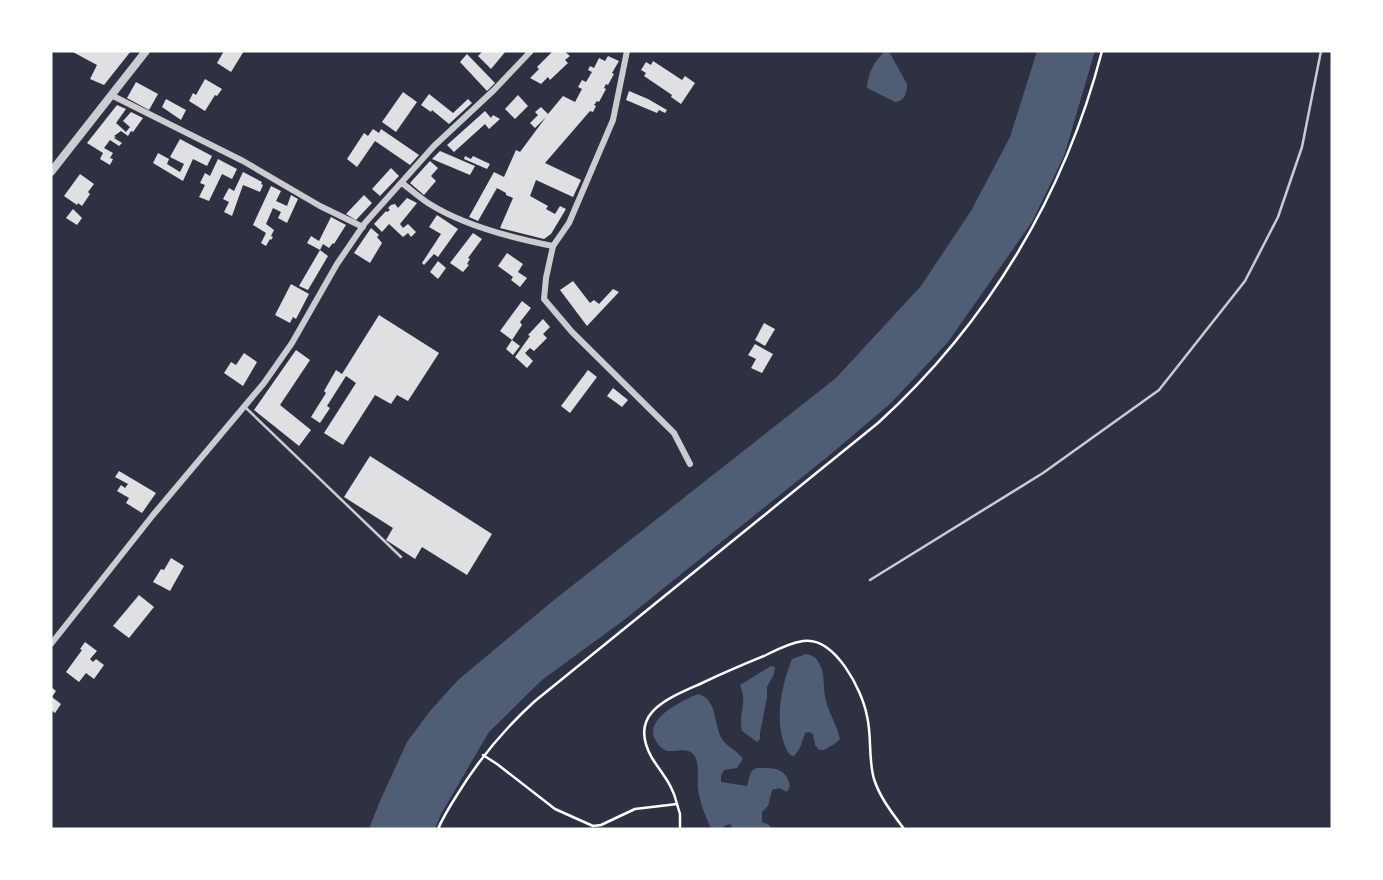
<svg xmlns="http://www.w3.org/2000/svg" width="1383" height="880" font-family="'Open Sans',sans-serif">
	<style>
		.water { fill: #4f5d75 }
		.building { fill: #e0e0e3 }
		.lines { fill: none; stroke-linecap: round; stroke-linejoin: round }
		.path { stroke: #fff; stroke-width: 2.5 }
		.service { stroke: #caccd0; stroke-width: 2.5 }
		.minor { stroke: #caccd0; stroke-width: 6 }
		.tertiary { stroke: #caccd0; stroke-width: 8 }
	</style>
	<rect width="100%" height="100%" fill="#2d3142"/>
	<!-- water -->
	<g class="water">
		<path d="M885,51L889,52L891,55L907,84C907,92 905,101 895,102L867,88C868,72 874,62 885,51Z"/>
		<polygon points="1037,51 1095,51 1064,156 1032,222 948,342 891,403 831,454 624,620 542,680 489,732 441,814 435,829 369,829 380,801 407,742 430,711 458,680 549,604 836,378 921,286 971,211 1010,137"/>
		<path d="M806,654C812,655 816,657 819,663C825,673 823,685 825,696C827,711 837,724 840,739C835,745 830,746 824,750H819L815,745L813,734L809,732L805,733L800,748L794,756L790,755C772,728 781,687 792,659Z"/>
		<path d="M771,666L775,667L774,674L767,687V697L760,733V739L757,742L742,731C738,712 748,703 740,685Z"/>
		<path d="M698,694C718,699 713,724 722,739C727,747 737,750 743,759L737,768L724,770L721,776V782L747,786C749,781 749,773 753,770C757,767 761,768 765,768C779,768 787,772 790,786L787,792L779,788L772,790L768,806L762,812V822L769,825L772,829H733L730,824L724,826L723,829H711C706,817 699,801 698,788C697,778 700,764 694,755C686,745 672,755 663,749C661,748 657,743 656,741C642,719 682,701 698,694Z"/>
	</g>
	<!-- building -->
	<g class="building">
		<polygon points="71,51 131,51 104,85 90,79 97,65"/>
		<polygon points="224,51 244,51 231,72 217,63"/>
		<polygon points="483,51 506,51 491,69 478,56"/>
		<polygon points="553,51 556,52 564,51 570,56 565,60 568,63 550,80 548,77 541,84 530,78 539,69 537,67"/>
		<polygon points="467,54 495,83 487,91 460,62"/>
		<polygon points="608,56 619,61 612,73 614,74 608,85 606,84 604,88 606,89 599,102 597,101 594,105 596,106 593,112 590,111 545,163 581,180 573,197 536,180 530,196 548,206 546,209 555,214 560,206 566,209 551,234 544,239 500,228 513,198 506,195 506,193 497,188 478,221 469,217 494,172 504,177 516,150 520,152 546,117 535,128 530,123 538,115 535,112 541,107 548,114 563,96 575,102 582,89 578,87 582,80 586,82 592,72 588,70 590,66 594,68 599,58 605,61"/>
		<polygon points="653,61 682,80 685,76 695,83 681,104 671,97 672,95 644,76 646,73 641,70 646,62 651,65"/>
		<polygon points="205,79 222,89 217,96 215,95 205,111 189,101 193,93 196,95"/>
		<polygon points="136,82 158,94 149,110 127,98"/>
		<polygon points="629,91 648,99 667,110 665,113 659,110 657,113 626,100"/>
		<polygon points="403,92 417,102 396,132 382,122"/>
		<polygon points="429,94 453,113 468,99 472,103 449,124 432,110 431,112 421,105"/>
		<polygon points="518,95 528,106 515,119 505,109"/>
		<polygon points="166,99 186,110 181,120 162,107"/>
		<polygon points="117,105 126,109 116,123 126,132 130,127 123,121 131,112 143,118 133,132 131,131 128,136 121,131 114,136 116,137 114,138 122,143 119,146 110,140 104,148 113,153 110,158 113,159 110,165 100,159 103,153 87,143"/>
		<polygon points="485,111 491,118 493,115 500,119 489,129 485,124 454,152 447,145"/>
		<polygon points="373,129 379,133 381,129 419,155 410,165 375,141 357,167 347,159 364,133 368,136"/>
		<polygon points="180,139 212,156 207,166 193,159 183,181 153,163 158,153 169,159 167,164 180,172 184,164 170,157"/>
		<polygon points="440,151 475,166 470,175 432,159"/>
		<polygon points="465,156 471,159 473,156 490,164 487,169 464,159"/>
		<polygon points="218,159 237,169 232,179 222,174 209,201 199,197 205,185 200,183 205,173 210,176"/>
		<polygon points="430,161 438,168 431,176 436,181 424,195 410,183"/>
		<polygon points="391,168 399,176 380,196 372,189"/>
		<polygon points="243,172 262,182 261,184 263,185 260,192 243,185 232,216 224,212 229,202 223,199 229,188 234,191"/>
		<polygon points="80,174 94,184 88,192 90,194 82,206 78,203 77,205 64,196"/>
		<polygon points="271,186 281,191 276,201 287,206 291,195 298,199 287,223 278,218 281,212 273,208 266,224 274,230 271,236 273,237 271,240 270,239 266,246 261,243 266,233 253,225"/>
		<polygon points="364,195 372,203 356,220 346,214"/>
		<polygon points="407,198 417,203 400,224 403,228 408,224 416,232 411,237 408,233 403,237 389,224 382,232 374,224 386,211 387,212 390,210 388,208 391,205 395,204 398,208"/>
		<polygon points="73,209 82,218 77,225 66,218"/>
		<polygon points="437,215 458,229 438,257 434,254 424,265 422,263 441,234 429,227"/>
		<polygon points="331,217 346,225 334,244 333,243 329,248 323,244 320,250 307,243 311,236 319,241"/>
		<polygon points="371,228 379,235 377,237 382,243 370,263 354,253"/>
		<polygon points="473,233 482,239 468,258 470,259 467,264 469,265 463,272 450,263"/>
		<polygon points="320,250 328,256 308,290 299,286"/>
		<polygon points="507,253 523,264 518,272 527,278 520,287 511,280 513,277 498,266"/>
		<polygon points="438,261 446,268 438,279 430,272"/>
		<polygon points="573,281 590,303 594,300 599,304 613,289 619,292 587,326 560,290"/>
		<polygon points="291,284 309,294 296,319 293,317 290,323 275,315"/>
		<polygon points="522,301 531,308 520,322 522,325 512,340 520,346 513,355 506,349 512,340 500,331"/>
		<polygon points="379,315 439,353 408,401 397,395 391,404 375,395 343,445 324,433 356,383 346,376 327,406 330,408 320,423 311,417 326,393 324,391 336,370 342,374"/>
		<polygon points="543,319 550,327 543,334 547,338 534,351 530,348 525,353 533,361 527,368 515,357 530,336 528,335"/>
		<polygon points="764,323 775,329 765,346 755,340"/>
		<polygon points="755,344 773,354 762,373 751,368 756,359 748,355"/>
		<polygon points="296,350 310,360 280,405 311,430 299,446 254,410"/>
		<polygon points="244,353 257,362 243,386 224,373 231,362 236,365"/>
		<polygon points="588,370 597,377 570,413 561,406"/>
		<polygon points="613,388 628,400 622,407 607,396"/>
		<polygon points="370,456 492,534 467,575 422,547 415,559 386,540 393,528 344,497"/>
		<polygon points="119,471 156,493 142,513 126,503 129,498 117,491 121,485 125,488 128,484 115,477"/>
		<polygon points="171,558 184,566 170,591 153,582 161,569 164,570"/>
		<polygon points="139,595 154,607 129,638 113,626"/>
		<polygon points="85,642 97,651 90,659 93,662 96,659 104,665 94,679 86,673 79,682 66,672 82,650 80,649"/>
		<polygon points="51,687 56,691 52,697 61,704 55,713 51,710"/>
	</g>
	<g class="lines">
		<!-- path -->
		<g class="path">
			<polyline points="483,755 497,764 555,809 593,826 601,825 635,809 677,804 680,814 680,829"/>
			<path d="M677,804C673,785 662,774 652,758C627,714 666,699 700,684C721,674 742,665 764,656C776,650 789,643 803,641C835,636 862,690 867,716C872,737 868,758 874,779C880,798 893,814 904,829"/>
			<path d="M438,829C443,817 450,806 457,795C479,759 504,729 535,701L878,423C988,323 1065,194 1102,51"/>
		</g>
		<!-- service -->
		<g class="service">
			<polyline points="245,407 401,557"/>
			<polyline points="870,580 1043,473 1159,390 1245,281 1278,217 1302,147 1321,51"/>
		</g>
		<!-- minor -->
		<g class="minor">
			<polyline points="111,95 243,161 320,206 363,227"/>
			<path d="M402,183C410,189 419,197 428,203C464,226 512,238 553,246L546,278L544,299L572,332L674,433L690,464"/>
			<polyline points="553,246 569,223 613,120 627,51"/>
			<polyline points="51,644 153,515 264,383 292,343 337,264 365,223 434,146 494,90 531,51"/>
		</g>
		<!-- tertiary -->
		<polyline class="tertiary" points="51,172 146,51"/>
	</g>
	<!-- border -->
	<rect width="1383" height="880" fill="none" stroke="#ffffff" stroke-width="105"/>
</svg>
